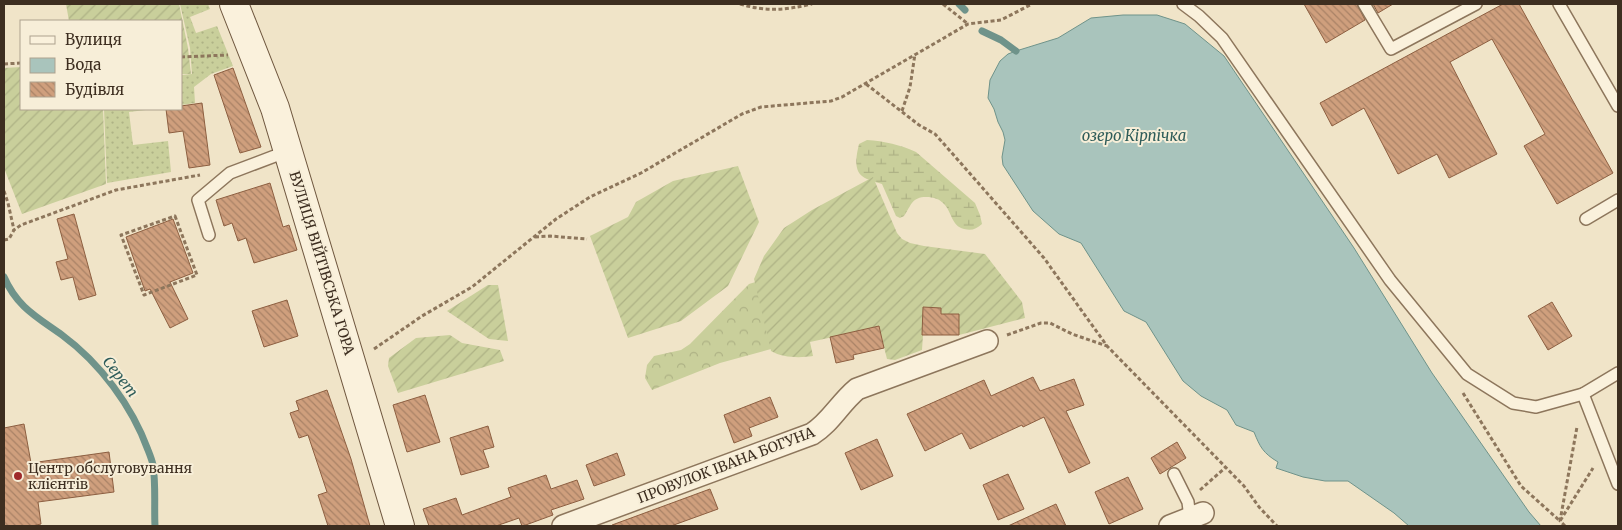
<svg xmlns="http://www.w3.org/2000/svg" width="1622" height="530" font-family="Merriweather,serif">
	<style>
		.grass { fill: url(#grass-dots) }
		.forest { fill: url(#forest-crowns) }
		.wetland { fill: url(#wetland-marsh) }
		.garden { fill: url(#garden-furrows) }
		.water { fill: #a9c4bc; stroke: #6f938a }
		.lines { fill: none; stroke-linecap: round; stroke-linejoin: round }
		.stream { stroke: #6f938a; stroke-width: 7 }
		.building { fill: url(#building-back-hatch); stroke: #8d5f41 }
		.lane-casing { stroke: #8d765c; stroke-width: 14 }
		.street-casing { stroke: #8d765c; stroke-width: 24 }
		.secondary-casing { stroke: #6f573f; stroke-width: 30 }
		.path { stroke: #8d765c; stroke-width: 3; stroke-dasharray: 4 2.5; stroke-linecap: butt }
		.lane { stroke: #faf1dc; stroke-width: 11 }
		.street { stroke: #faf1dc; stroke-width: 21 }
		.secondary { stroke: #faf1dc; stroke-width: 28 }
		.poi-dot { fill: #9e2a2b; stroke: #f7eed8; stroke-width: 2 }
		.labels { text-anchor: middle; stroke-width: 4; stroke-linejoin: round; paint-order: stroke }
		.street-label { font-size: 14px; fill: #3d2e20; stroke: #f7eed8 }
		.poi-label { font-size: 14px; fill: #3d2e20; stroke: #f7eed8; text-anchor: start }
		.water-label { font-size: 15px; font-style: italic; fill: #2f5d5a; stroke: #f7eed8 }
	</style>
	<defs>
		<pattern id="grass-dots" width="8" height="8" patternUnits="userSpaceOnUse" patternTransform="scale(1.25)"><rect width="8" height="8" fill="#c9cf9b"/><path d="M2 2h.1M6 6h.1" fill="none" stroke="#aeb285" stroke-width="1.8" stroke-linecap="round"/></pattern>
		<pattern id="forest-crowns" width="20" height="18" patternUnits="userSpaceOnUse" patternTransform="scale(1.25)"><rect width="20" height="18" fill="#c9cf9b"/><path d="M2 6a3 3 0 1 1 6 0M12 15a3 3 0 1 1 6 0" fill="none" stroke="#aeb285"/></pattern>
		<pattern id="wetland-marsh" width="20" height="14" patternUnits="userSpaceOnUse" patternTransform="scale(1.25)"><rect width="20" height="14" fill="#c9cf9b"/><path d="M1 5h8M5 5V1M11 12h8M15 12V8" fill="none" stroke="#aeb285"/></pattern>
		<pattern id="garden-furrows" width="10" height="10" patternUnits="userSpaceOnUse" patternTransform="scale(1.25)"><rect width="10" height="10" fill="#c9cf9b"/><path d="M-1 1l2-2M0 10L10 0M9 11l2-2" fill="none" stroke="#aeb285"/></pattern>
		<pattern id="building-back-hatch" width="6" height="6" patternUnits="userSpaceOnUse" patternTransform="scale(1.25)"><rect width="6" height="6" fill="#cf9f7d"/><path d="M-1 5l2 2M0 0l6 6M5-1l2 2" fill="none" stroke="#a98266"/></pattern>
	</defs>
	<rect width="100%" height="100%" fill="#f0e4c8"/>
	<!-- grass -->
	<g class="grass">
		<polygon points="180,4 208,4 210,9 190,17 196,33 217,26 233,66 211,74 194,87 195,103 181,105 181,75 192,74 190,48"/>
		<polygon points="104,109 154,109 129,112 133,145 168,141 171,172 107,183"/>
	</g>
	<!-- forest -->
	<polygon class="forest" points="762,280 818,336 720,363 652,390 645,378 647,365 654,356 681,350 690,344 749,284"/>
	<!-- wetland -->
	<path class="wetland" d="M867,140C884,141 901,145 916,152L975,203L980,215L982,224C976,229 972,231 964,229C951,226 952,211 943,203C939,199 935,198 929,197C912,196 912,204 904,216L900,218L896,216L882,184C876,182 867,180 862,176C853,169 857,153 859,144Z"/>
	<!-- garden -->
	<g class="garden">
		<polygon points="66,4 179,4 188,48 191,74 181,74 181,21 69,21"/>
		<polygon points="21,67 21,109 103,109 106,184 22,214 4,168 4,68"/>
		<polygon points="738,166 759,222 728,286 681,321 628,338 590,236 628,217 636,202 673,181"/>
		<path d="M873,177L897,233L902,239L910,243L924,246L985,254L1022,302L1025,318L959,335H923L922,350L895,360L887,359L879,327L810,342L813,356C800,358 783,358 771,351L754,279L764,256L784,228L812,210Z"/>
		<polygon points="488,285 498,285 508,341 489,339 447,311"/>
		<polygon points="450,335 462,343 500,350 504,361 398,393 388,366 389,358 416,338"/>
	</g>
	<!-- water -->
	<path class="water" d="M1123,15H1157L1185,24L1224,56L1354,248L1432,373L1529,512L1541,526H1409L1394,513L1348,481H1325L1303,477L1276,468L1278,462C1263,453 1260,447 1254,432L1236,425L1227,410L1201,396L1183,381L1146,322L1124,311L1081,243L1059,234L1033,211L1003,165L1002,157L1005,140L1003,132L998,122L994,109L988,98L990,80L1000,61L1008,54L1016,51L1058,38L1091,18Z"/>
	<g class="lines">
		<!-- stream -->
		<g class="stream">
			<polyline points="959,4 965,10"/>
			<polyline points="982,31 1001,40 1016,51"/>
			<path d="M4,277C17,307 37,317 62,335C100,363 132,406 148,450C150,455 152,460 153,465C156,485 154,506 155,526"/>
		</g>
	</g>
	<!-- building -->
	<g class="building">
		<polygon points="1304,4 1357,4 1365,20 1326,43"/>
		<polygon points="1373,4 1393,4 1378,13"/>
		<polygon points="1503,4 1519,4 1613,173 1557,204 1524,146 1545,134 1492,39 1450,62 1497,154 1449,178 1437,154 1398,174 1364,108 1332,126 1320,103"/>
		<polygon points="233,68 261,147 240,153 214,75"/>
		<polygon points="202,103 210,165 189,168 183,131 169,133 166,109 181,109 181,106"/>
		<polygon points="270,183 283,227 289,225 297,250 254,263 246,238 238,241 232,223 224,226 216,200"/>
		<polygon points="74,214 96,295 79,300 73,277 61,280 56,262 68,259 57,219"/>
		<polygon points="173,219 193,273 170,282 188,319 170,328 150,289 145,291 126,237"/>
		<polygon points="287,300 298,336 264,347 252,311"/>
		<polygon points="1552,302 1572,336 1548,350 1528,316"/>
		<polygon points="923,307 941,308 941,314 959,314 959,335 922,335"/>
		<polygon points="879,326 884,348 853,355 854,359 836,363 830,337"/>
		<polygon points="1033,377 1040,391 1074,379 1084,405 1066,411 1090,463 1069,473 1044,417 1023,427 1022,425 970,449 962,433 925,451 907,414 984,380 991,396"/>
		<polygon points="327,390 351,459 370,526 328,526 318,495 327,492 308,435 299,438 290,413 299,410 296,401"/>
		<polygon points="425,395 440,442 407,452 393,405"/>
		<polygon points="770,397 778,417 749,428 752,436 734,443 724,415"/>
		<polygon points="24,424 31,463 109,452 114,492 38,502 41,524 32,526 4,526 4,428"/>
		<polygon points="488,426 494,447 483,450 489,467 461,475 450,438"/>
		<polygon points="877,439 893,476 861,490 845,453"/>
		<polygon points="1177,442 1186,458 1160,474 1151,458"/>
		<polygon points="617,453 625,475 594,486 586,465"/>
		<polygon points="1008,474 1024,509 998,520 983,485"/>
		<polygon points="546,475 551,489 577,480 584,499 551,510 553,515 523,526 522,526 519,518 496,526 429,526 423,509 456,498 462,515 511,497 508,488"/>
		<polygon points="1128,477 1143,509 1109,524 1095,492"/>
		<polygon points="710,489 718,509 671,526 612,526 612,525"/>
		<polygon points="1056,504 1066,526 1008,526"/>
	</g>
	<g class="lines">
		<!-- lane casing -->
		<g class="lane-casing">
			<g id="lane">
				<polyline points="1183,4 1199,16 1222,38 1390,280 1467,374 1513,403 1536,407 1583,394 1618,373"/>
				<polyline points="1364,4 1391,49 1476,4"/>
				<polyline points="1559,4 1618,106"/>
				<polyline points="1586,219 1618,200"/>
				<polyline points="209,235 198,200 230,173 288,151"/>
				<polyline points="1583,394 1618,484"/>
				<polyline points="1174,474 1188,502 1190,518"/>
			</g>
		</g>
		<!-- street casing -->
		<g class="street-casing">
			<g id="street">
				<path d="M563,526L812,434C830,423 840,403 857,389L987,341"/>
				<polyline points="1170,526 1203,513"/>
			</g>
		</g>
		<!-- secondary casing -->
		<g class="secondary-casing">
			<polyline id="secondary" points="234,4 275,108 400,526"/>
		</g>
		<!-- path -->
		<g class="path">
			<path d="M740,4C767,12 785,10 812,4"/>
			<polyline points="943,4 968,24"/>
			<polyline points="181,57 228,55"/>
			<polyline points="4,64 21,63"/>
			<polyline points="866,84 919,125 935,134 944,144 1044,258 1107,346 1244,486 1259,507 1277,526"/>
			<polyline points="902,111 910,87 915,54"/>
			<polyline points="4,191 8,203 14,230"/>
			<polygon points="175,216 197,275 144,295 121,235"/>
			<polyline points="535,237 550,236 587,239"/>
			<polyline points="4,240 9,239 14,230 21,225 116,190 200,175"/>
			<polyline points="1007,335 1041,323 1050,323 1072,334 1107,346"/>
			<polyline points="374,349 422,316 472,287 556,219 590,197 641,173 742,114 761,107 831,101 842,97 968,24 1001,20 1032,4"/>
			<polyline points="1463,393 1521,486 1560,521 1593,468"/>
			<polyline points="1200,490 1226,467"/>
			<polyline points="1565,526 1560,521 1577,427"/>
		</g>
		<!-- lane -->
		<use href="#lane" class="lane"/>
		<!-- street -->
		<use href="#street" class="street"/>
		<!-- secondary -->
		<use href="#secondary" class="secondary"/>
	</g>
	<!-- markers -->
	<circle class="poi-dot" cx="18" cy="476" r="5"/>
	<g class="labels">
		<!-- street labels -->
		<g class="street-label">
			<text transform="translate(322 263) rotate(73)" y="5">ВУЛИЦЯ ВІЙТІВСЬКА ГОРА</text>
			<text transform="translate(726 465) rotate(-21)" y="5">ПРОВУЛОК ІВАНА БОГУНА</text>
		</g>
		<!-- poi labels -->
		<g class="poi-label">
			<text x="28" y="473">Центр обслуговування<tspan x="28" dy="16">клієнтів</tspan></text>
		</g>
		<!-- water labels -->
		<g class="water-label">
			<text x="1134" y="141">озеро Кірпічка</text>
			<text transform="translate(120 377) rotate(52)" y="5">Серет</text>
		</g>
	</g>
	<!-- border -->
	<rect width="1622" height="530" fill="none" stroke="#3d2e20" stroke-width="10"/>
	<!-- legend -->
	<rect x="20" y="20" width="162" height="90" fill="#f7eed8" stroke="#ada18e"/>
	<rect x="30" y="36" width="25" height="8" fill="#faf1dc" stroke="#ada18e"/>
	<text x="65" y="45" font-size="15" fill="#3d2e20">Вулиця</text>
	<rect x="30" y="58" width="25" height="15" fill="#a9c4bc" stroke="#ada18e"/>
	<text x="65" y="70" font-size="15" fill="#3d2e20">Вода</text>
	<rect x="30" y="82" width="25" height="15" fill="url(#building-back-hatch)" stroke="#ada18e"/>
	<text x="65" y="95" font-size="15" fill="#3d2e20">Будівля</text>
</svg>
